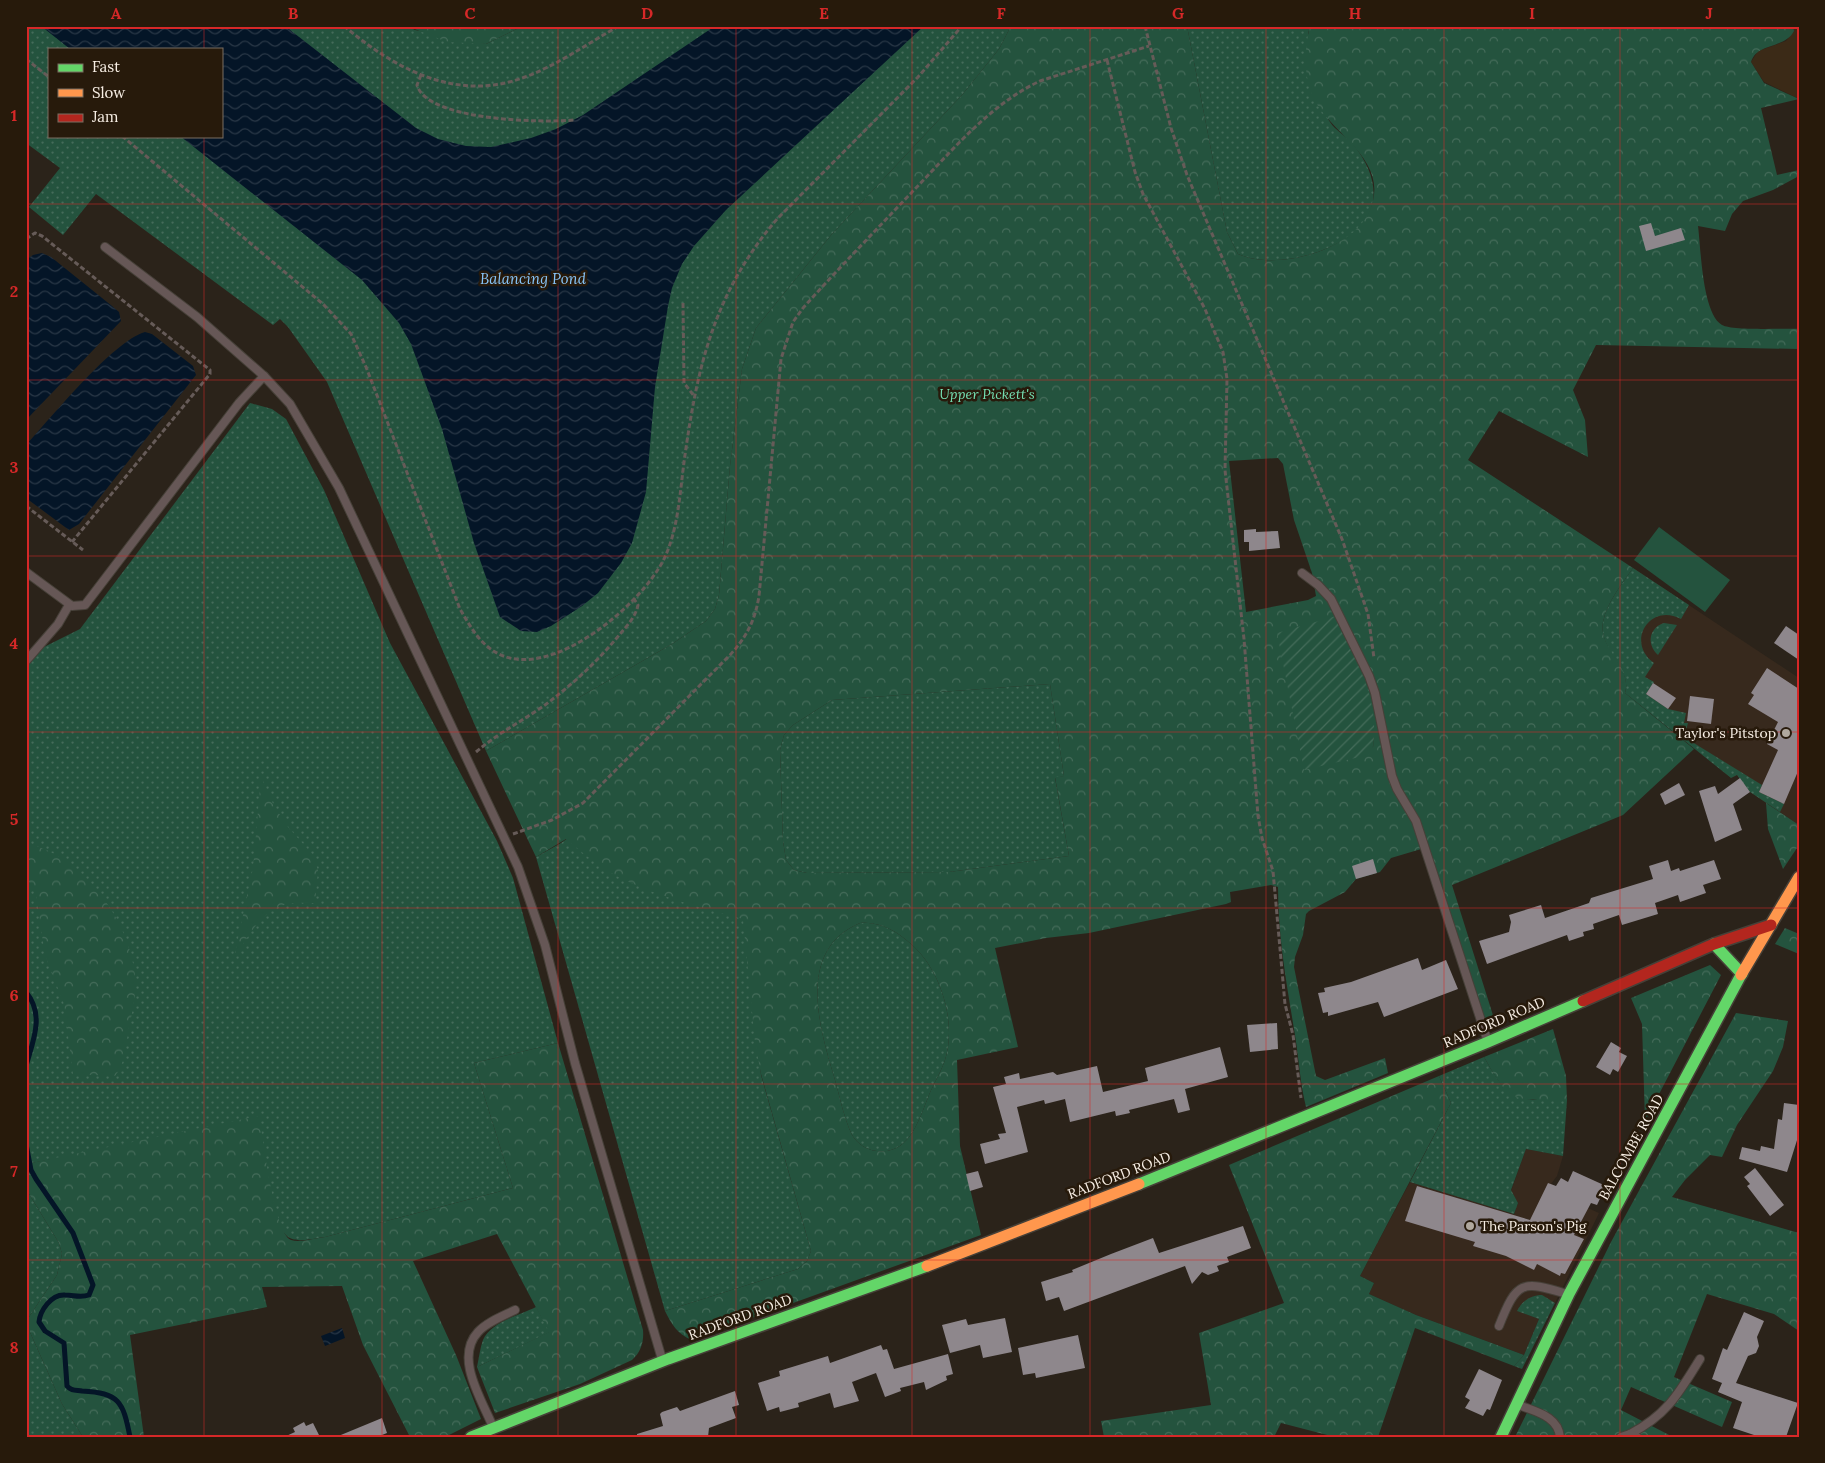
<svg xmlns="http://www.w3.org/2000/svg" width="1825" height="1463" font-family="Lora,serif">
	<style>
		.commercial { fill: #37291d }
		.built { fill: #3b2a17 }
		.grass { fill: url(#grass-dots); fill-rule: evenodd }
		.forest { fill: url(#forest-crowns); fill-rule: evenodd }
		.garden { fill: url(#garden-furrows) }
		.pitch { fill: #24533e }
		.water { fill: url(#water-waves) }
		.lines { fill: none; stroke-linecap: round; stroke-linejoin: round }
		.stream { stroke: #041527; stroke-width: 5 }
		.building { fill: #8e878c }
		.lane-casing { stroke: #464038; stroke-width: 10 }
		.fast-casing { stroke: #464038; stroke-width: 14 }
		.slow-casing { stroke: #464038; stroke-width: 14 }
		.jam-casing { stroke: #464038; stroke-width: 14 }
		.path { stroke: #665b58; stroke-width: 3; stroke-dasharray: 5 2.5; stroke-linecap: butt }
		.lane { stroke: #665756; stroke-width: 8 }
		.fast { stroke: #63d668; stroke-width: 11 }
		.slow { stroke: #ff974d; stroke-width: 11 }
		.jam { stroke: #b3261e; stroke-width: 11 }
		.grid { fill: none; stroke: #d62828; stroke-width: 1; stroke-opacity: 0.55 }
		.poi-dot { fill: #b0a89e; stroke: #271a0b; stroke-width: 2 }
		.labels { text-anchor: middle; stroke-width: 5; stroke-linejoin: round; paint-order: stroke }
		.park-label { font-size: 14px; font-style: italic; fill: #74e0b3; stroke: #271a0b }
		.poi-label { font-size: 14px; fill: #f8efe5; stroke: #271a0b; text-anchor: end }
		.street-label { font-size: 14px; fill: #f8efe5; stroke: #271a0b }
		.water-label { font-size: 15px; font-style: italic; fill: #88c5f8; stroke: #271a0b }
		.neatline { fill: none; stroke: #d62828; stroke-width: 2 }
		.grid-label { font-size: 16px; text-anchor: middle; font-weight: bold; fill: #d62828 }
	</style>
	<defs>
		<pattern id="grass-dots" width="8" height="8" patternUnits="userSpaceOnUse" patternTransform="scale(1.25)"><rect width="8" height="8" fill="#24533e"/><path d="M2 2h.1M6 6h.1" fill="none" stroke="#456c5a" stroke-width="1.8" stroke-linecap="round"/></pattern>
		<pattern id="forest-crowns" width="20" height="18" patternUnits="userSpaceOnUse" patternTransform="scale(1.25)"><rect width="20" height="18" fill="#24533e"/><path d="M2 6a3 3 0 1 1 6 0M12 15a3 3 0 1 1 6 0" fill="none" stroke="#456c5a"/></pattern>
		<pattern id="garden-furrows" width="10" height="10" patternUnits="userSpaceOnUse" patternTransform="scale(1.25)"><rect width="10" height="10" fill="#24533e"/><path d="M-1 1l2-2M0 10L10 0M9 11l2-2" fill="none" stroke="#456c5a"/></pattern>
		<pattern id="water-waves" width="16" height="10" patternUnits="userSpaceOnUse" patternTransform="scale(1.25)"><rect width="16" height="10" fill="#041527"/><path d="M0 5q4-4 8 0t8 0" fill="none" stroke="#293746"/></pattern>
	</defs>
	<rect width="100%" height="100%" fill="#2b231a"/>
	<!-- commercial -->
	<g class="commercial">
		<polygon points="1633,568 1799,678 1799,825 1750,792 1737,775 1731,778 1627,688"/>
		<polygon points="1526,1149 1563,1156 1557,1176 1551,1184 1562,1189 1559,1195 1599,1213 1555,1303 1534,1296 1519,1307 1518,1311 1539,1319 1524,1355 1416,1315 1369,1294 1374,1283 1360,1276 1410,1182 1514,1214 1518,1203 1511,1191"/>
	</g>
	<!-- built -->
	<polygon class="built" points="1793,26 1799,26 1799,99 1764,82 1751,62 1758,51 1786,41 1794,31"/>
	<!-- grass -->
	<g class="grass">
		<path d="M26,26H407L415,30L486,44L523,26H1011L999,49L962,95L832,234L756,328L742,369L730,466L719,595L715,609L706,621L672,644L486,751L327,382L288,327L280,319L273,325L96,194L63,235L29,207L60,168L26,143ZM49,49H221V136H49Z"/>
		<path d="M1187,26H1310L1308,34C1314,56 1319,78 1324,100C1326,107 1326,117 1330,122C1335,130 1346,136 1352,143C1389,188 1378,229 1323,250C1298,260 1263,265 1238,254L1227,232Z"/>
		<path d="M250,403L272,409L286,419L324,490L390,643L497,841L513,878L558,1043L474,1063L513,1188L325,1237C297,1241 285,1247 276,1214L53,1159L26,1164V668L42,648L80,629Z"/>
		<path d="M1633,568L1689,605L1681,619C1650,602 1625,642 1654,663L1645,677L1654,682L1646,694L1668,709L1686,713L1684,723H1688L1684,737L1762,785L1759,792L1784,804L1780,812L1750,792L1737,775L1731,778L1625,693C1633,669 1598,650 1603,622C1607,602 1622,584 1633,568Z"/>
		<path d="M1664,623L1677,625L1658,655C1646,644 1649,628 1664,623Z"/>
		<polygon points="1050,684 1064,776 1055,778 1069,856 949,872 807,873 794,870 786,860 783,841 780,750 784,735 793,725 832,700"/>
		<polygon points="727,756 761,1075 811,1251 807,1261 798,1269 665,1311 536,857 561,843 613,806"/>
		<path d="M860,923C879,921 897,931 911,944C941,970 957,1022 945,1060C941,1072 934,1083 929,1095C919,1119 910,1155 877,1151C866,1150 858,1144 852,1135C844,1118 840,1098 835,1080C820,1030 795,950 860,923Z"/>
		<path d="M1484,1057C1510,1103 1515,1100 1567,1100L1563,1156L1526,1149L1511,1190L1518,1203L1514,1214L1410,1182L1451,1103L1439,1076Z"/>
		<polygon points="26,1189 59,1243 62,1254 57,1275 29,1317 29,1330 62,1404 83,1437 26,1437"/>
		<path d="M1542,1295L1555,1303L1522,1369L1514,1366L1524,1355L1539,1319L1517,1311C1522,1301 1531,1295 1542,1295Z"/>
		<path d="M536,1307L550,1332L477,1367C479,1358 480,1348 483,1340C491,1322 520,1315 536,1307Z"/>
	</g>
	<!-- forest -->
	<g class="forest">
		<polygon points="407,26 523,26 486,44 447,42"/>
		<path d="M1011,26H1187L1227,232L1238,254C1263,265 1298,260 1323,250C1341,243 1361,229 1369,212C1392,162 1335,137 1315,101C1303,79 1304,49 1310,26H1793L1794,31C1785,49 1757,42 1751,62L1764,83L1799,99L1761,108L1777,175L1799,170V176L1773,190L1743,201L1732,214L1725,231L1698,226C1701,249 1702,313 1722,325C1733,331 1783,328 1799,329V349L1596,345L1573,390L1585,420L1588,457L1499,411L1468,460L1633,568C1622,584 1607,602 1603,622C1598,649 1633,667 1625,693L1694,749L1623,815L1452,885L1497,1028L1488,1031L1428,847L1391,858L1380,872L1356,879L1345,892L1309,911L1306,914L1303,935L1295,957L1294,967L1316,1076L1325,1080L1385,1058L1388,1073L1306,1107C1300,1083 1299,1060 1295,1035C1287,986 1278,938 1278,887L1271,885L1230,892L1231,902L1226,904L1089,933L1046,938L995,948L1018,1047L957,1060L960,1146L981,1235L691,1340C677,1333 672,1325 665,1311L798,1269L807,1261L811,1251L761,1074L755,1042L743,919C704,909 635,890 603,868C590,859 578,849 566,839L536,857L486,751L672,644L706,621L715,609L719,595L730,466L742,369L756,328L832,234L962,95L999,49ZM1278,458L1283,464L1294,520L1312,573L1316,596L1308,600L1246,612L1229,461ZM1335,616C1357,662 1377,695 1373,748ZM1050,684L1064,776L1055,777L1069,856L949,872L807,873L794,870L786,860L783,841L780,750L784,735L793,725L832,700ZM860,923C879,921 897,931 911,944C941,970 957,1022 945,1060C941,1072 934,1083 929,1095C919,1119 910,1155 877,1151C866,1150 858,1144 852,1135C844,1118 840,1098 835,1080C820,1030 795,950 860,923Z"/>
		<path d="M261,777L274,806L288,827L312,854L318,870L315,903C306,903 297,902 288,904C262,908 247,939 234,958L253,868Z"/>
		<polygon points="1766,803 1799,825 1799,845 1783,869 1768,829"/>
		<path d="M26,843C82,856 129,919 135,975C137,994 132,1013 128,1032C126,1046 125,1064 115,1076L73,1074L64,1004L45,955L36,895L26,876Z"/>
		<polygon points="1785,928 1799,934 1799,954 1775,944"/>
		<polygon points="1710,965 1721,975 1645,1121 1642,1024 1631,998"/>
		<polygon points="1736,1013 1788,1021 1783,1047 1773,1071 1737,1125 1722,1157 1710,1155 1685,1180 1672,1197 1799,1233 1799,1331 1774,1314 1707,1294 1674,1377 1732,1402 1722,1427 1631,1387 1621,1410 1673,1437 1515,1437 1611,1242"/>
		<path d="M1553,1029L1566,1076L1567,1100C1513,1100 1511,1105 1484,1057Z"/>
		<path d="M558,1043L643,1330C644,1342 641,1352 632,1360L580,1384L495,1413L477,1367L549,1332L497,1234L413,1261L456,1355L481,1419L445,1437H410L363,1345L342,1286L262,1287L267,1307L130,1335L144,1437H83L62,1404L29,1330V1317L57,1275L62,1254L59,1243L26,1189V1164L259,1116C263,1137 274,1233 291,1240C300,1243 315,1238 325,1237L513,1188L474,1063Z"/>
		<polygon points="1439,1076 1451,1103 1360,1276 1374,1283 1369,1294 1416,1315 1524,1355 1514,1366 1415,1328 1378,1437 1335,1437 1281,1423 1274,1437 1104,1437 1101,1421 1211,1405 1199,1333 1284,1303 1229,1165"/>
	</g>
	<!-- garden -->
	<path class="garden" d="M1336,616C1353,655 1377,693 1374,737C1373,744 1374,750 1368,755L1304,770L1277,633Z"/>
	<!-- pitch -->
	<polygon class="pitch" points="1659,527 1730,580 1705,612 1634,560"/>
	<!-- water -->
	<g class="water">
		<polygon points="41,26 285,26 416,128 438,139 466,146 491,147 531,138 556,129 583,115 715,26 924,26 726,210 694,246 682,264 672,288 668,306 655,387 646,492 632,543 621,563 598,593 582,606 551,626 537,632 521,631 500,617 474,543 442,429 411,344 399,323 362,280 180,136 221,136 221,49 70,49"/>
		<polygon points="42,253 51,257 112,306 119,312 121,321 26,420 26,260 33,255"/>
		<path d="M145,332L152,334L193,366L196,375L79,524L69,530L26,498V445C51,418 113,341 145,332Z"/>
		<polygon points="342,1328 345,1338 325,1346 321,1336"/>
	</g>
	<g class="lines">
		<!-- stream -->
		<g class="stream">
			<path d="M26,992C45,1015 33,1041 26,1066"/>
			<path d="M26,1144L31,1170L36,1179L73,1233L93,1285L89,1295C80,1298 74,1295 65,1295C51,1294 40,1311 39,1322L45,1331L64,1343L67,1386C71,1391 76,1390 82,1391C119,1393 123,1401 130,1437"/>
		</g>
	</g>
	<!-- building -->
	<g class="building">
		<polygon points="1651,223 1655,236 1681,228 1685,240 1646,251 1639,226"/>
		<polygon points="1256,529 1256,532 1278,531 1280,548 1249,551 1249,542 1244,542 1244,530"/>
		<polygon points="1786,626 1799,635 1799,660 1774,643"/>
		<polygon points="1767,668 1799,689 1799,769 1784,804 1759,792 1778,750 1767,744 1778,722 1748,704 1754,695 1751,693"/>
		<polygon points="1653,683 1676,698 1668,709 1646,694"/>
		<polygon points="1690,696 1714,699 1711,724 1687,721"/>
		<polygon points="1740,778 1750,792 1733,804 1742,830 1715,842 1699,791 1715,786 1718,794"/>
		<polygon points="1679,783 1685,795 1665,805 1660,794"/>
		<polygon points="1373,859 1377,873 1356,879 1352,866"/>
		<polygon points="1668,860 1671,871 1679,868 1680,871 1714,860 1721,879 1703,885 1706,893 1680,902 1678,895 1655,903 1658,914 1622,925 1619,915 1593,924 1594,929 1583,932 1584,936 1569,941 1567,935 1487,964 1479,941 1509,932 1511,922 1509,915 1541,905 1545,918 1589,903 1591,898 1653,879 1649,866"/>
		<polygon points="1418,958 1422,970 1446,960 1458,989 1384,1017 1378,1002 1328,1016 1328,1012 1323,1013 1318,993 1325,992 1324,988 1351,982"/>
		<polygon points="1277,1023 1278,1049 1250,1052 1247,1025"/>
		<polygon points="1611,1042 1621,1048 1619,1052 1627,1056 1618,1072 1613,1069 1610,1075 1596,1067"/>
		<polygon points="1220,1047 1228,1077 1185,1089 1190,1110 1178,1113 1174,1099 1129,1110 1130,1113 1116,1116 1115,1111 1070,1122 1065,1099 1045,1104 1044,1100 1017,1107 1028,1152 985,1164 980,1144 1000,1139 998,1134 1006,1133 993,1087 1006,1084 1004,1077 1019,1073 1020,1079 1053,1072 1057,1075 1097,1066 1103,1092 1148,1081 1145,1068"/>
		<polygon points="1784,1103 1799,1105 1798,1137 1787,1172 1739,1159 1742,1147 1760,1151 1761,1146 1774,1149 1778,1119 1782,1120"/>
		<polygon points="1755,1168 1784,1205 1770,1216 1747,1186 1750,1184 1744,1177"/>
		<polygon points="978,1171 983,1187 970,1191 966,1174"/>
		<polygon points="1573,1171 1606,1186 1597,1205 1591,1203 1574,1235 1584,1239 1565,1274 1561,1273 1560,1276 1537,1264 1534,1270 1506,1256 1473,1246 1475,1242 1405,1221 1417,1186 1530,1220 1548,1183 1556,1186 1561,1178 1568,1182"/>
		<polygon points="1243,1226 1251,1248 1227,1257 1229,1262 1217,1266 1219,1271 1208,1275 1202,1272 1192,1284 1185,1266 1064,1311 1059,1297 1046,1301 1041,1282 1073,1272 1072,1270 1111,1254 1153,1238 1159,1253"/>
		<polygon points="1744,1312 1764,1321 1757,1337 1759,1346 1756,1353 1748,1356 1736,1383 1798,1403 1786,1437 1760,1437 1733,1428 1742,1402 1718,1392 1722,1383 1712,1379 1723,1348 1727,1350"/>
		<polygon points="1005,1318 1012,1352 983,1358 980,1345 950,1353 942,1325 966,1319 968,1325"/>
		<polygon points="1078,1335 1085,1368 1036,1378 1035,1373 1023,1375 1018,1348"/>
		<polygon points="881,1345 883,1350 887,1349 894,1369 948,1354 953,1374 946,1376 947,1380 926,1390 924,1382 900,1388 901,1391 885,1397 876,1373 852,1382 859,1401 834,1408 830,1393 798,1403 799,1407 780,1412 779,1407 767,1411 758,1383 780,1376 779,1371 828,1356 830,1363"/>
		<polygon points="1479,1369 1502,1380 1490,1410 1487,1409 1483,1416 1465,1408 1470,1400 1465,1397"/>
		<polygon points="735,1391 739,1405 732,1407 736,1418 709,1428 708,1437 637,1437 637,1434 663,1426 660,1414 662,1412 677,1407 680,1411"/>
		<polygon points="382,1418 387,1433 377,1437 336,1437"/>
		<polygon points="304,1422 306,1426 313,1423 320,1437 284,1437 295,1432 293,1428"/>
	</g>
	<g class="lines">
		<!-- lane casing -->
		<g class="lane-casing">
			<g id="lane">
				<polyline points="105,247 197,317 264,376"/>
				<polyline points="26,572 72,606 85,605 239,403 264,376 290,404 339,488 518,867 545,945 575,1063 662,1359"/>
				<polyline points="1302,573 1318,585 1331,599 1369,676 1375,693 1392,776 1397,789 1416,821 1487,1039"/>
				<polyline points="26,661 58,624 69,605"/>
				<path d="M1499,1326C1517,1281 1521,1280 1567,1294"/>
				<path d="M1519,1405C1536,1412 1558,1416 1560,1437"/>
				<path d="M493,1427C482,1400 454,1358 478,1332C487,1322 503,1316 515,1310"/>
				<path d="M1630,1434C1667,1415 1679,1393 1700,1359"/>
				<polyline points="1621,1437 1630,1434 1637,1437"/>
			</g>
		</g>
		<!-- fast casing -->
		<g class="fast-casing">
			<g id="fast">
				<polyline points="1714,944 1742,974"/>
				<polyline points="1139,1184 1488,1042 1583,1001"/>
				<polyline points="471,1437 668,1359 927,1266"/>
				<polyline points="1501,1437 1569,1294 1741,975"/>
			</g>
		</g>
		<!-- slow casing -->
		<g class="slow-casing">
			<g id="slow">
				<polyline points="1741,975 1799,877"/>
				<polyline points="927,1266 1139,1184"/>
			</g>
		</g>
		<!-- jam casing -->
		<g class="jam-casing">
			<polyline id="jam" points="1583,1001 1714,944 1771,925"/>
		</g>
		<!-- path -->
		<g class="path">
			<path d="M344,26C395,69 457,103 525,77C558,65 588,43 619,26"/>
			<polyline points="1145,26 1171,128 1187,175 1342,539 1368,614 1374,658"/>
			<polyline points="26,59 49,77"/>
			<polyline points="1107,60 1135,172 1143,194 1205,309 1223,352 1227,379 1225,470 1244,639 1258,816 1262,838 1273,871 1285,1004 1293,1035 1301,1098"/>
			<path d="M421,75L417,85C427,121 543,123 574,120"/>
			<path d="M122,136L323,304L351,334L366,367L460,609C470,626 480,645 499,654C552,681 642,604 664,559C679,528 680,489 685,455C698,363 715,292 777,219L918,77L962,26"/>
			<polyline points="26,239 35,233 42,236 210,370 210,374 72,542"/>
			<polyline points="683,303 684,383 694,396"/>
			<polyline points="26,506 83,550"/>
			<path d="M476,752C497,734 522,721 545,705C573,684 598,661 620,634C627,626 636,616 638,605L634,599"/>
			<path d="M513,834L552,820L583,803L729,656C746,638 755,621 759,596L781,359L793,322L803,308C839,268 876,230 913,191C952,151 989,105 1040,81L1149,46"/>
		</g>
		<!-- lane -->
		<use href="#lane" class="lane"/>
		<!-- fast -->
		<use href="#fast" class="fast"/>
		<!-- slow -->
		<use href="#slow" class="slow"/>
		<!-- jam -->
		<use href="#jam" class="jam"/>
	</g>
	<!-- grid -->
	<path class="grid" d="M204,26V49M382,26V1437M558,26V1437M736,26V1437M912,26V1437M1090,26V1437M1266,26V1437M1444,26V1437M1620,26V1437M204,136V1437M26,204H1799M26,380H1799M26,556H1799M26,732H1799M26,908H1799M26,1084H1799M26,1260H1799"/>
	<!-- markers -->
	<g class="poi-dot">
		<circle cx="1786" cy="733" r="5"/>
		<circle cx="1470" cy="1226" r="5"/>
	</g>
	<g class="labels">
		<!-- park labels -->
		<g class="park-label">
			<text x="987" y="399">Upper Pickett's</text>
		</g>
		<!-- poi labels -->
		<g class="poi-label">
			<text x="1776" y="738">Taylor's Pitstop</text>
			<text x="1480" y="1231" text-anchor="start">The Parson's Pig</text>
		</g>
		<!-- street labels -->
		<g class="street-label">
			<text transform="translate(1494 1022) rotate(-23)" y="5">RADFORD ROAD</text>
			<text transform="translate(1631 1147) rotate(-61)" y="5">BALCOMBE ROAD</text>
			<text transform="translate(1119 1175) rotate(-21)" y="5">RADFORD ROAD</text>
			<text transform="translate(740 1317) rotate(-20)" y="5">RADFORD ROAD</text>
		</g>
		<!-- water labels -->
		<g class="water-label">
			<text x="533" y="284">Balancing Pond</text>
		</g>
	</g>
	<!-- border -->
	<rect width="1825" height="1463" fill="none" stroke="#271a0b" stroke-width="55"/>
	<!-- legend -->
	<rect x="48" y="48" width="175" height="90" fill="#271a0b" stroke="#7b6f62"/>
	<rect x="58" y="64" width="25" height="8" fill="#63d668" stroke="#7b6f62"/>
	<text x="92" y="72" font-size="15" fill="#f8efe5">Fast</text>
	<rect x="58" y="89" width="25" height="8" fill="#ff974d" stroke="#7b6f62"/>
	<text x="92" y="98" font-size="15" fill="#f8efe5">Slow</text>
	<rect x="58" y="114" width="25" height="8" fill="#b3261e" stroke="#7b6f62"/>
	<text x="92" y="122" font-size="15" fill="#f8efe5">Jam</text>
	<rect x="28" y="28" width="1770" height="1408" class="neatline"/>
	<g class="grid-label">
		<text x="116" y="19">A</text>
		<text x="293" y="19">B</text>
		<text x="470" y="19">C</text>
		<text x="647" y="19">D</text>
		<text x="824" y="19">E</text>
		<text x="1001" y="19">F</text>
		<text x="1178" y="19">G</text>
		<text x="1355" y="19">H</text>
		<text x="1532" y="19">I</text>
		<text x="1709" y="19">J</text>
		<text x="14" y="121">1</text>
		<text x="14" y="297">2</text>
		<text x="14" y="473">3</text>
		<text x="14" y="649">4</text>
		<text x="14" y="825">5</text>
		<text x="14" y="1001">6</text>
		<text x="14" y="1177">7</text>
		<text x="14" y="1353">8</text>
	</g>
</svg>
